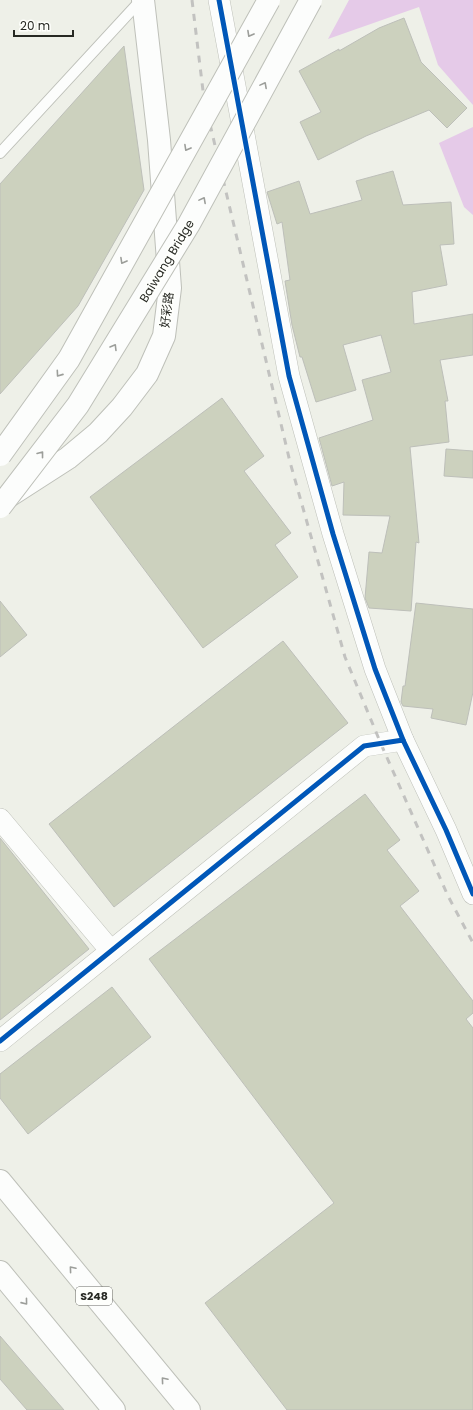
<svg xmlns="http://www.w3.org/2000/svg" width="473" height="1410" font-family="Poppins,'Noto Sans SC',sans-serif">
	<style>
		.forest { fill: #e5cae8 }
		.building { fill: #ccd1be; stroke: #bdbfb9 }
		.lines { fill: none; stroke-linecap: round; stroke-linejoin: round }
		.lane-casing { stroke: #bec0b9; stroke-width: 12 }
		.street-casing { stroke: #bec0b9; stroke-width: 22 }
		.secondary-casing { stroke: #bec0b9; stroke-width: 24 }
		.primary-casing { stroke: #bec0b9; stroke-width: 24 }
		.lane { stroke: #fcfdfc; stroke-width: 10 }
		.street { stroke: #fcfdfc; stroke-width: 21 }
		.secondary { stroke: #fcfdfc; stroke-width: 22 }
		.primary { stroke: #fcfdfc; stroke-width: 22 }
		.rail { stroke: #c2c2c0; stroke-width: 3; stroke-dasharray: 7 7; stroke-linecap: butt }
		.primary-bridge-casing { stroke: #bec0b9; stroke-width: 24; stroke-linecap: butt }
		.primary-bridge { stroke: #fcfdfc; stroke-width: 22 }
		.cycleway-casing { stroke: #fefffc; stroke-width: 8 }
		.cycleway { stroke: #0057b8; stroke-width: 5 }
		.oneway { stroke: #9c9e9a }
		.labels { text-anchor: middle; stroke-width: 4; stroke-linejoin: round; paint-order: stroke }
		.shield { fill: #fefffc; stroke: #686964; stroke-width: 1 }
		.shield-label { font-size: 11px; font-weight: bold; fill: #272923 }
		.street-label { font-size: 12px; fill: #272923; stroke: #fefffc }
	</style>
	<rect width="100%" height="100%" fill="#eef0e8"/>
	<!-- forest -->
	<g class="forest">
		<polygon points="349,0 473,0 473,105 438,65 419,7 328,39"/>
		<polygon points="473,127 473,215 464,207 439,143"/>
	</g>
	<!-- building -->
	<g class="building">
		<polygon points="404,18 421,62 467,108 447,128 429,110 366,136 318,160 300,122 321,112 299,71 339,49 339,51 379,28"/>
		<polygon points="124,46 144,190 78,306 0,394 0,184"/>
		<polygon points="393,171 403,205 451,202 454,244 440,245 447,285 412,292 414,324 473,314 473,355 440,360 448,401 445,401 449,442 410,447 419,543 416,542 411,611 369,608 365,598 369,552 382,553 390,516 343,515 344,482 332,486 319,438 373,420 362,380 391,372 381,335 343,345 356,390 316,402 302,357 300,357 292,325 285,281 290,280 282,222 277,224 267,192 299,181 310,214 362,200 356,181"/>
		<polygon points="222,398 264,456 244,471 291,533 275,545 298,577 203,648 90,497"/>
		<polygon points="446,449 473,451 473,478 444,476"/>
		<polygon points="0,601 27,635 0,657"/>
		<polygon points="416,603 473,609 473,692 466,725 431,718 433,709 403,706 401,702 403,686 405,686"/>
		<polygon points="283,641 348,723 114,907 49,824"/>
		<polygon points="365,794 400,840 387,850 419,891 400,906 473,1001 473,1013 466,1019 473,1028 473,1410 287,1410 205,1303 334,1203 149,959"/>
		<polygon points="0,838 89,949 0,1020"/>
		<polygon points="112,987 151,1037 28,1134 0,1098 0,1074"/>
		<polygon points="0,1336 64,1410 27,1410 0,1379"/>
	</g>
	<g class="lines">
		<!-- lane casing -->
		<g class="lane-casing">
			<polyline id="lane" points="0,153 141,0"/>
		</g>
		<!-- street casing -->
		<g class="street-casing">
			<g id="street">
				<polyline points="219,0 289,376 333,534 375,669 403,740"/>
				<polyline points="0,819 111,951"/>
				<polyline points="0,1041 364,746 403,740 446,830 473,894"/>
			</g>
		</g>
		<!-- secondary casing -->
		<g class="secondary-casing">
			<polyline id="secondary" points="9,496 68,458 98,433 122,407 147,374 164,336 170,288 159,140 143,0"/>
		</g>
		<!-- primary casing -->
		<g class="primary-casing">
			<g id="primary">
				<polyline points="0,1181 189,1410"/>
				<polyline points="0,1272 114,1410"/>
			</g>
		</g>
		<!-- lane -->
		<use href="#lane" class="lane"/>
		<!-- street -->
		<use href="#street" class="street"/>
		<!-- secondary -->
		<use href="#secondary" class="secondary"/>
		<!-- primary -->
		<use href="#primary" class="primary"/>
		<!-- rail -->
		<polyline class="rail" points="192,0 204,99 290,462 345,657 381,744 448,896 473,943"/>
		<!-- primary-bridge casing -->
		<g class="primary-bridge-casing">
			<g id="primary-bridge">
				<polyline points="0,455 69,359 269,0"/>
				<polyline points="0,507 78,405 189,224 311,0"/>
			</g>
		</g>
		<!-- primary-bridge -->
		<use href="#primary-bridge" class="primary-bridge"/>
		<!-- cycleway casing -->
		<g class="cycleway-casing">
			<g id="cycleway">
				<polyline points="219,0 289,376 333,534 375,669 403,740"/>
				<polyline points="0,1041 364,746 403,740 446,830 473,894"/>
			</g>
		</g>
		<!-- cycleway -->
		<use href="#cycleway" class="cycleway"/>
	</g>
	<!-- one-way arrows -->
	<defs><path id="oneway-chevron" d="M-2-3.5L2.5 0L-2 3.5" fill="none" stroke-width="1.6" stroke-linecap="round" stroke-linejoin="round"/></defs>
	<g class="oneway">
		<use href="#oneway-chevron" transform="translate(250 34) rotate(119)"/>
		<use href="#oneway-chevron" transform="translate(264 85) rotate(-62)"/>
		<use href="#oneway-chevron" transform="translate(187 148) rotate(119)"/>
		<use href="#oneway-chevron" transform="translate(203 200) rotate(-62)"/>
		<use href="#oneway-chevron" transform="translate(123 261) rotate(119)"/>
		<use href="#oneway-chevron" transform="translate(114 347) rotate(-59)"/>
		<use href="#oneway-chevron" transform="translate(59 374) rotate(125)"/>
		<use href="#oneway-chevron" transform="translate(41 454) rotate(-52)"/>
		<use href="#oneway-chevron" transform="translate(72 1269) rotate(-130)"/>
		<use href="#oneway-chevron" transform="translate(25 1302) rotate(51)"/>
		<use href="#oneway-chevron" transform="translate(164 1380) rotate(-130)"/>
	</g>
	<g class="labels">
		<!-- shield labels -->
		<rect class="shield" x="76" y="1287" width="36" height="18" rx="3"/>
		<g class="shield-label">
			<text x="94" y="1300">S248</text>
		</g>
		<!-- street labels -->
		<g class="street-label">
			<text transform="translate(167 261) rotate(-59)" y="4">Baiwang Bridge</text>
			<text transform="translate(167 310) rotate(-83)" y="4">好彩路</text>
		</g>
	</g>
	<!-- scale -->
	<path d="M14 30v6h59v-6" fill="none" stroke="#272923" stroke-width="2"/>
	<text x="20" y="30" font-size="12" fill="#272923" stroke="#fefffc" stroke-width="3" paint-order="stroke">20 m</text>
</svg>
